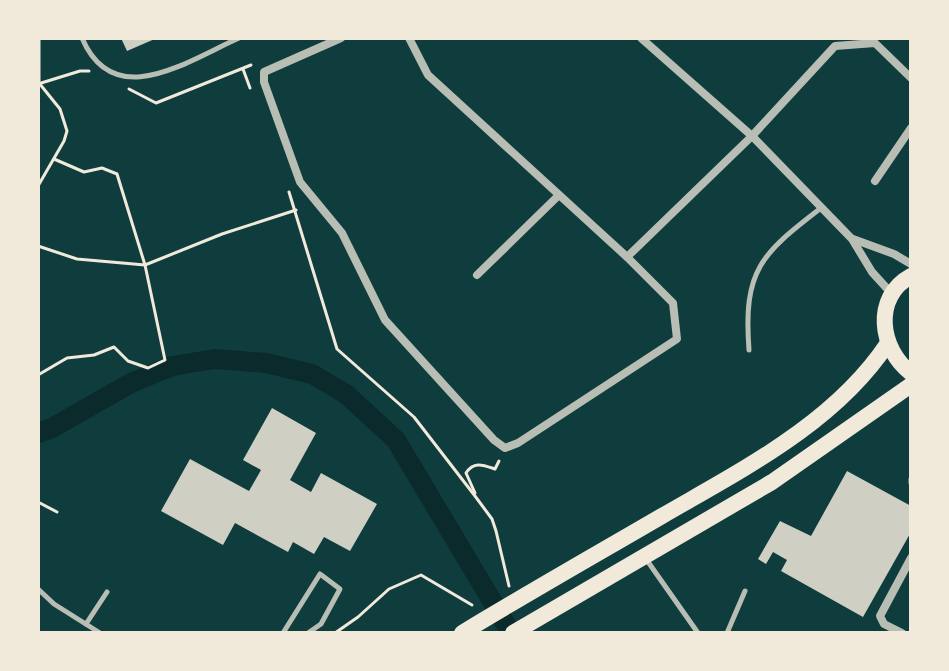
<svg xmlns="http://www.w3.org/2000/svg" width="949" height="671" font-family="'DM Sans',sans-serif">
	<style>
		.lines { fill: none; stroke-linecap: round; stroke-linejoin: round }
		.canal { stroke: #0a2a2b; stroke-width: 20 }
		.building { fill: #cfcfc3 }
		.path { stroke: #f1e9da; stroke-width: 3 }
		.service { stroke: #b8beb3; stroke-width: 5 }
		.minor { stroke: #b8beb3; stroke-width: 8 }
		.primary { stroke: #f1e9da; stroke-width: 16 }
	</style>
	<rect width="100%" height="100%" fill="#0f3d3e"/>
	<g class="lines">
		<!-- canal -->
		<polyline class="canal" points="38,433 52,428 131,383 172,366 215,359 266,363 312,374 346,394 396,440 511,633"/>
	</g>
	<!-- building -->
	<g class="building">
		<polygon points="121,38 157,38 127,51"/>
		<polygon points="272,408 316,433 290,480 311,492 321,473 377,504 350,551 324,537 314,554 293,542 288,552 235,523 223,545 161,511 190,459 249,491 261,470 243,460"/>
		<polygon points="847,471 911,506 911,532 863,617 781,571 787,560 773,552 766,564 758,559 780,521 811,536"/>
	</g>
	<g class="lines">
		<!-- path -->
		<g class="path">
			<polyline points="243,69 250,88"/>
			<polyline points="38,84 80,71 89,71"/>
			<polyline points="129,89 156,103 251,65"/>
			<polyline points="38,186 64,141 67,131 60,109 39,83 39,38"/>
			<polyline points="289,192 337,349 414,417 475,496 492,519 496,531 509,586"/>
			<polyline points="38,246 77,259 145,265 222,234 296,210"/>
			<polyline points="38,375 67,358 94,355 114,347 128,361 148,368 165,360 145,265 117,174 102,168 84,172 54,159"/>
			<path d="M475,493L466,473C474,461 483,465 495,469L499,461"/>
			<polyline points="38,502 57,512"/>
			<polyline points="335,633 358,617 389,589 421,575 472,605"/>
		</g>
		<!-- service -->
		<g class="service">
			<path d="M82,38C114,113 187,61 239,38"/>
			<path d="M749,350C743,270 761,254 821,208"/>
			<polyline points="911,479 911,483"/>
			<polyline points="646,559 698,633"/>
			<polyline points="38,589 54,604 100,633"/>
			<polyline points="86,624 107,592"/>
			<polyline points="283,633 320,574 340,589 321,624 308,633"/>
			<polyline points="727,633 745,591"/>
		</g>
		<!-- minor -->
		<g class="minor">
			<polyline points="341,38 264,72 264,82 300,182 342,233 385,320 494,440 505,448 518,443 677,339 673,303 627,257"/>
			<polyline points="409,38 428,75 627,257 752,136 835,46 875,43 911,78"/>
			<polyline points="641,38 752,136 852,239 872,272 892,294"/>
			<polyline points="875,181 911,128"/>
			<polyline points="853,239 894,254 911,264"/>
			<polyline points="477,275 559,195"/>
			<polyline points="902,633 884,624 880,616 911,558"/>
		</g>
		<!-- primary -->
		<g class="primary">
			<path d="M911,276C872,297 880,350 911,373"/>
			<path d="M462,633C528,593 595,555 662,516C743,469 835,423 888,343"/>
			<polyline points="513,633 772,482 911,385"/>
		</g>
	</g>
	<!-- border -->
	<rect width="949" height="671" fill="none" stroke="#f1e9da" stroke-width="80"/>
</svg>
